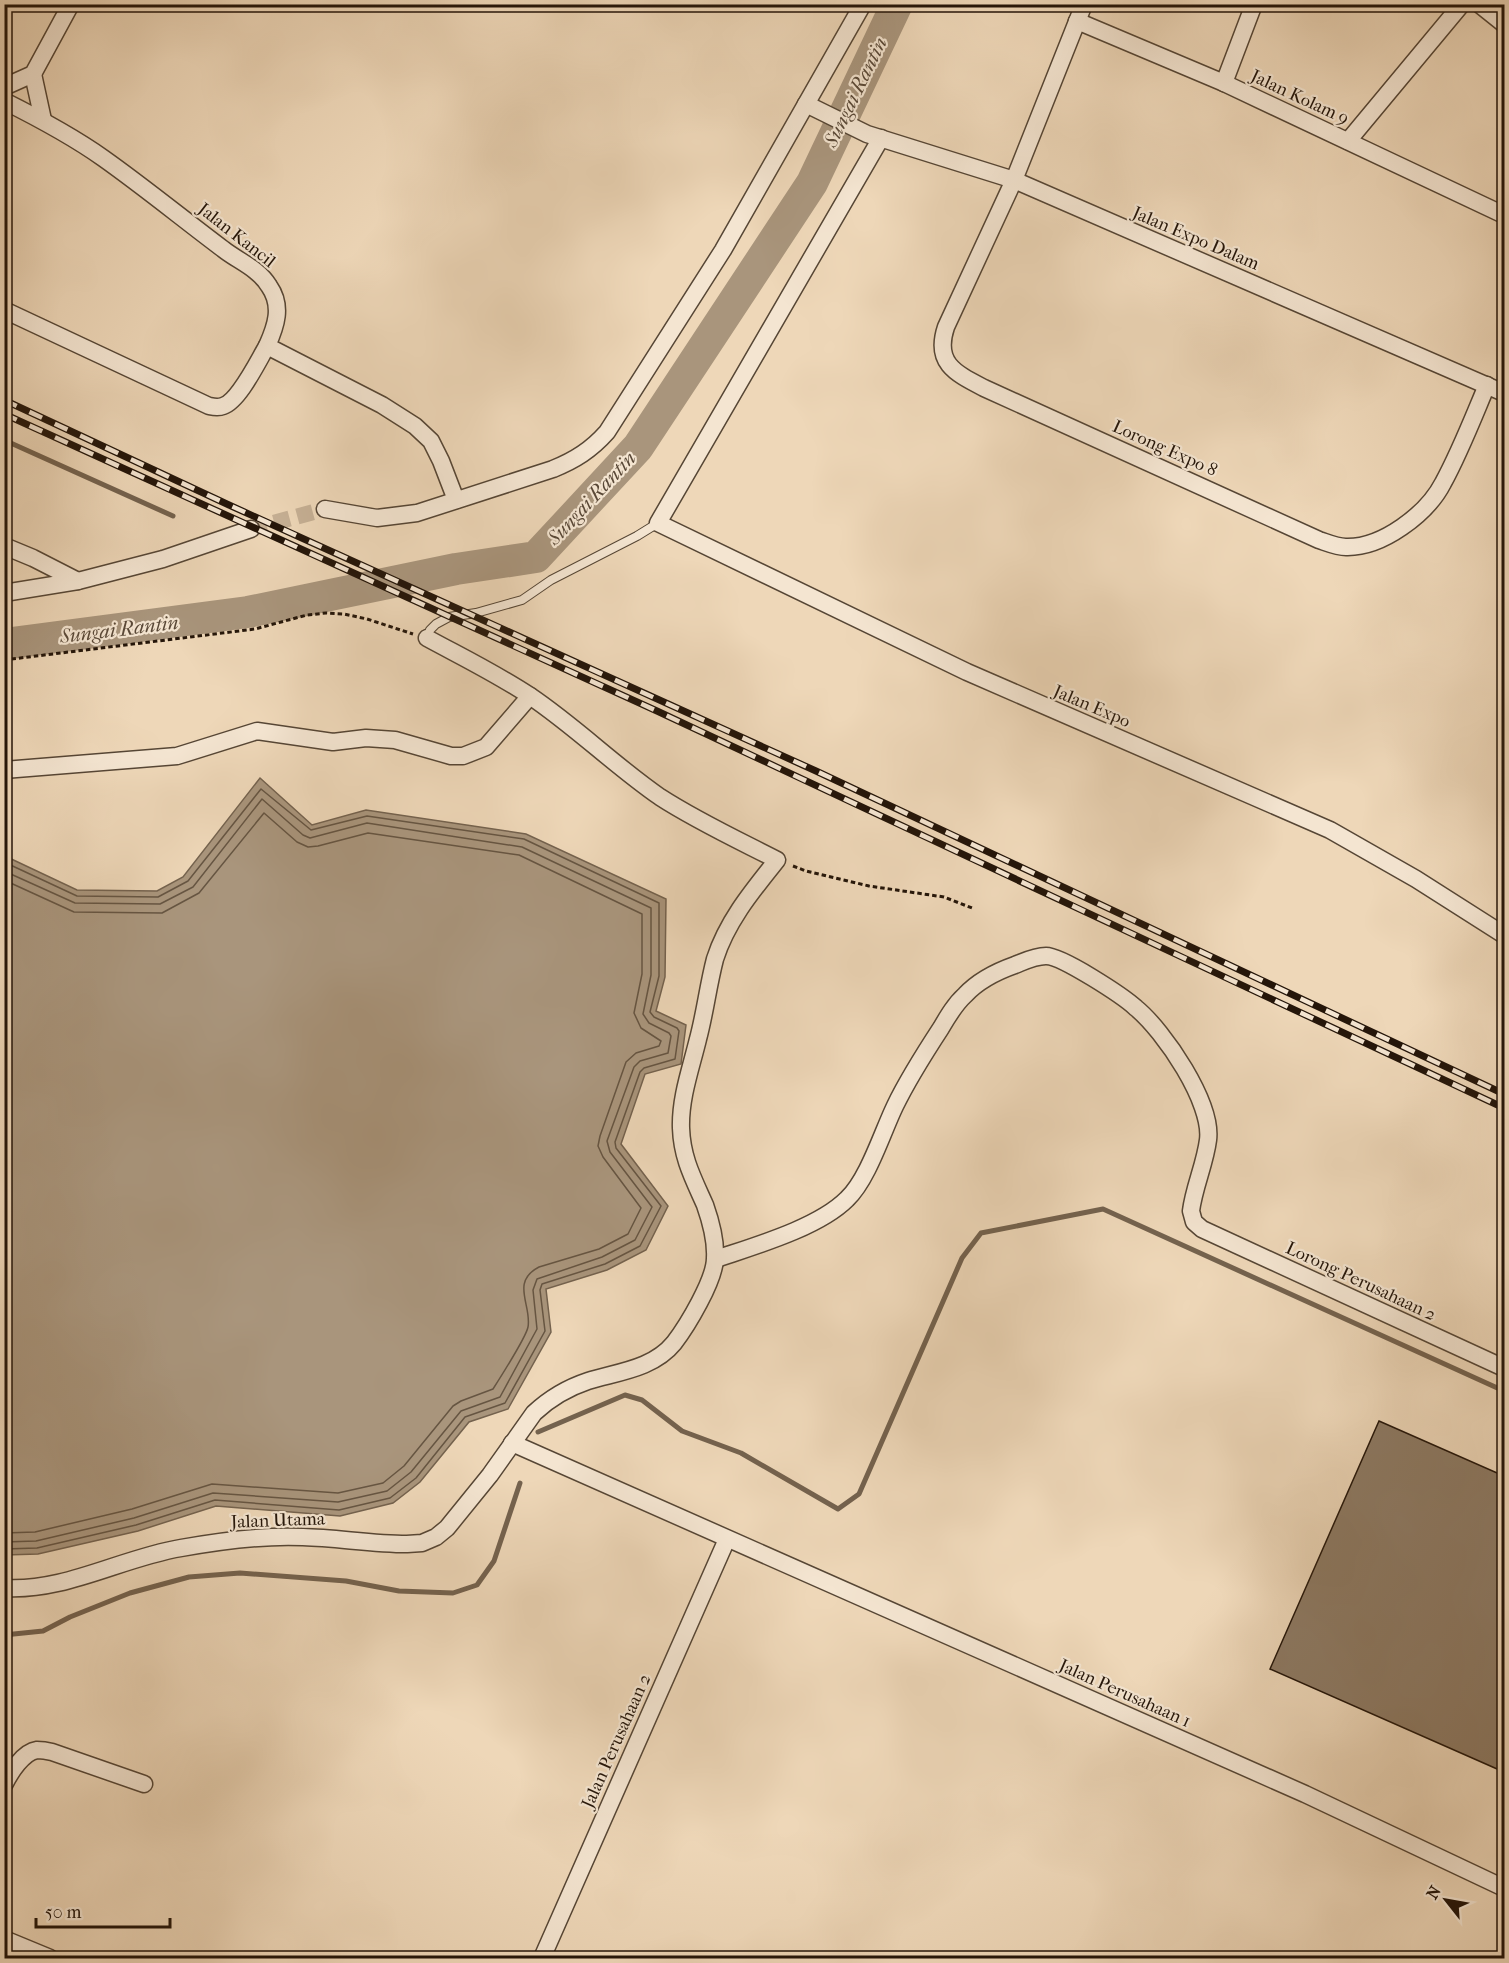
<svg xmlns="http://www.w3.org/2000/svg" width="1509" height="1963" font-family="'IM FELL French Canon',serif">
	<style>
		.water { fill: #a9957c; stroke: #74624e; stroke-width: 1.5 }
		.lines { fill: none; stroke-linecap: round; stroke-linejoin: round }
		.shore { stroke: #665542; stroke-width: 1.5 }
		.stream { stroke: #74624e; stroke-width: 5 }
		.river { stroke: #a9957c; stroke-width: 32 }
		.building { fill: #8d7a64; stroke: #241509; stroke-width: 1.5 }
		.street-tunnel { stroke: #c6b095; stroke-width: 16; stroke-dasharray: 16 8; stroke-linecap: butt }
		.lane-casing { stroke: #564635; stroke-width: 10 }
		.street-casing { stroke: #564635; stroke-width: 19 }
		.path { stroke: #241509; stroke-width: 3; stroke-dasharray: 4.5 3; stroke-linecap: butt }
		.lane { stroke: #f4e5d1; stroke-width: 8 }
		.street { stroke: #f4e5d1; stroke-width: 16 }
		.rail-casing { stroke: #241509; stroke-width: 7 }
		.rail { stroke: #f4e5d1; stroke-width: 4.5; stroke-dasharray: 14; stroke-linecap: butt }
		.labels { text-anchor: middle; stroke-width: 4.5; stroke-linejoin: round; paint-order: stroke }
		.street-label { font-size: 18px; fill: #241509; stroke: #f4e5d1 }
		.water-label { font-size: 20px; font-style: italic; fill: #594837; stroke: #f4e5d1 }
	</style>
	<rect width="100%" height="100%" fill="#eed7b8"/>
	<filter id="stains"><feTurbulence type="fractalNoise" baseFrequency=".00333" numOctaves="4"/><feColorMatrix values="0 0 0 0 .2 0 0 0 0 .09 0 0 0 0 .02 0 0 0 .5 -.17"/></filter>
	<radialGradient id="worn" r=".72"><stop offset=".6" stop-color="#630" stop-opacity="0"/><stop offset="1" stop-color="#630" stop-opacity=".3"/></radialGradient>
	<!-- water -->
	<polygon class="water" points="260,778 312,825 366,810 526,834 666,899 665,977 656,1011 686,1025 681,1064 645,1074 621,1144 668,1206 646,1250 607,1270 546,1289 551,1332 508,1409 469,1422 420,1482 393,1503 340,1516 216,1506 138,1531 38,1554 5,1555 5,856 77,890 157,891 183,877"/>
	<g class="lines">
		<!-- shore -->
		<g class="shore">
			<polyline points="4,862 77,896 158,897 188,881 261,789 311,830 367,816 524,839 659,903 659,976 650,1012 654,1017 677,1028 679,1031 675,1059 644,1068 640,1072 615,1142 616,1148 661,1206 640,1246 605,1264 542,1284 540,1290 545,1331 505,1403 465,1417 416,1478 390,1498 339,1510 215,1500 136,1525 37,1548 4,1549"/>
			<polyline points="4,871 75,903 160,904 193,887 262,799 303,835 310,838 367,823 522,847 651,908 651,975 643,1014 649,1023 669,1033 671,1036 668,1053 640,1061 634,1067 607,1141 610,1152 652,1207 635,1240 602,1257 537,1279 533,1290 537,1329 500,1397 461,1411 411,1472 387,1491 338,1502 213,1493 134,1518 36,1541 4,1542"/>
			<path d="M4,880L74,912L162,913L199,893L264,813L297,842L308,847L318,846L368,833L519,855L642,914V974L634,1013L641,1028L661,1041L659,1046L636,1053L626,1062L600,1136L598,1146L603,1157L641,1208L628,1234L599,1249L539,1267C510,1282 532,1305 528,1327C526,1337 500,1378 493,1389L461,1401L453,1406L404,1466L383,1483L338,1493L212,1484L132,1509L35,1532L4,1533"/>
		</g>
		<!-- stream -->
		<g class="stream">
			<polyline points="4,440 173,516"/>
			<polyline points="538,1432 625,1395 642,1400 682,1431 741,1453 838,1509 859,1494 962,1258 981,1233 1103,1209 1504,1391"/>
			<polyline points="4,1635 43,1631 70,1617 130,1593 189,1577 240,1573 346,1581 399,1591 453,1593 477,1585 494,1561 520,1483"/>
		</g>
		<!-- river -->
		<polyline class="river" points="4,644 248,612 456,569 536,557 638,447 812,183 897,4"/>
	</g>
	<!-- building -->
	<polygon class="building" points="1379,1421 1504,1476 1504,1772 1270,1669"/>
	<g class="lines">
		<!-- street-tunnel -->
		<polyline class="street-tunnel" points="251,529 325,509"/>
		<!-- lane casing -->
		<g class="lane-casing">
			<polyline id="lane" points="427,638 430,630 436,624 449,617 476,613 522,600 551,580 637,536 658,523"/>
		</g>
		<!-- street casing -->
		<g class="street-casing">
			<g id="street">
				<path d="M1084,4L1014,180L946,327C934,363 955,373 984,388L1319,540C1328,543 1337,547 1346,547C1382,548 1427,514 1443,483C1460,452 1473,418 1487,385"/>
				<polyline points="1479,4 1504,24"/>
				<polyline points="1077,21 1224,83 1504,215"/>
				<polyline points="33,74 43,120"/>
				<polyline points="1224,83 1254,4"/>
				<polyline points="4,87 33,74 71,4"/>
				<path d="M4,101C38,118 72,136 103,158C144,187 183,219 223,249C238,261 258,268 269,286C283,306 276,326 267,346L382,405L415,426L431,441L441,461L456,500"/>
				<polyline points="806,104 867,134 1014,180 1504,393"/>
				<polyline points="881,138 658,523 967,672 1330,830 1416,879 1504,935"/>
				<polyline points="1348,141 1462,4"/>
				<path d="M4,310L209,406C214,407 218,408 223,406C239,401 258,361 267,346"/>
				<path d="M325,509L377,518L417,513L553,469C575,460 591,450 607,432L723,250L863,4"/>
				<polyline points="4,546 33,558 78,581"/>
				<polyline points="4,593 78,581 163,559 251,529"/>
				<polyline points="4,770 177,756 257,731 333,742 366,738 395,740 451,756 463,756 486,747 530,696"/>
				<path d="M716,1259C754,1246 818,1228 847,1199C868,1179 882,1133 895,1106C908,1079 924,1054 941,1028C948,1016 955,1004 965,995C978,981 998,971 1015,965C1025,961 1035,956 1046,956C1062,956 1123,996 1136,1008C1164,1031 1213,1103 1208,1140C1205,1164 1194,1187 1191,1211L1194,1222L1202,1229L1504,1368"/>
				<polyline points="512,1443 1305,1794 1504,1888"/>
				<path d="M4,1588C65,1592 121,1558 181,1548C220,1541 263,1535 303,1537C338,1538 372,1544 407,1544L422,1543L436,1537L447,1528L490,1475L534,1413C550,1398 567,1388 588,1381C617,1372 653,1369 674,1343C687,1326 715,1280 715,1258C716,1240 711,1222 705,1205C693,1178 682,1158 681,1128C680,1098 691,1068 698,1039C705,1013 708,986 715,959C727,921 753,890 777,860C738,840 697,821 660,797C615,766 576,727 530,696C497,674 462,657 427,638"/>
				<path d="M4,1785C10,1773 23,1752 37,1750C42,1750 48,1751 52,1752L144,1784"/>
				<polyline points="4,1939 50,1958"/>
				<polyline points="542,1958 727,1539"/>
			</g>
		</g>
		<!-- path -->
		<g class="path">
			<polyline points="4,660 255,629 307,615 326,613 344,614 367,619 413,634"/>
			<polyline points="793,866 806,871 869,886 944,897 972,908"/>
		</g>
		<!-- lane -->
		<use href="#lane" class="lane"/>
		<!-- street -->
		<use href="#street" class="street"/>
		<!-- rail casing -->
		<g class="rail-casing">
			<g id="rail">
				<polyline points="4,400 229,505 816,771 1504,1094"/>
				<polyline points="4,414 657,711 1504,1108"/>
			</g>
		</g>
		<!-- rail -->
		<use href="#rail" class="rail"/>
	</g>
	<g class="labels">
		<!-- street labels -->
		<g class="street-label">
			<text transform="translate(1300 97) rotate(25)" y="6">Jalan Kolam 9</text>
			<text transform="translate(237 235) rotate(38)" y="6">Jalan Kancil</text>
			<text transform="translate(1196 238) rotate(23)" y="6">Jalan Expo Dalam</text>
			<text transform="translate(1165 448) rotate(24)" y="6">Lorong Expo 8</text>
			<text transform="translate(1092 706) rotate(23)" y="6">Jalan Expo</text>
			<text transform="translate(1361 1281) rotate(25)" y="6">Lorong Perusahaan 2</text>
			<text transform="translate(278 1520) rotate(-2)" y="6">Jalan Utama</text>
			<text transform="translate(1125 1693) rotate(24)" y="6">Jalan Perusahaan 1</text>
			<text transform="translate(616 1741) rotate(-66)" y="6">Jalan Perusahaan 2</text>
		</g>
		<!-- water labels -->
		<g class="water-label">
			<text transform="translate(855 92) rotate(-64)" y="7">Sungai Rantin</text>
			<text transform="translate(591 498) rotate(-47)" y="7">Sungai Rantin</text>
			<text transform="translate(119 629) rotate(-7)" y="7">Sungai Rantin</text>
		</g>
	</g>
	<!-- margin -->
	<rect width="1509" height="1963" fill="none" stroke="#eed7b8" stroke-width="24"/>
	<rect x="6" y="6" width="1497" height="1951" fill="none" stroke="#241509" stroke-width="3"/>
	<rect x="12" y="12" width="1485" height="1939" fill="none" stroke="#241509" stroke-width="1.5"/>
	<!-- north arrow -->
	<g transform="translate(1446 1900) rotate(301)" stroke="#f4e5d1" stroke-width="4.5" paint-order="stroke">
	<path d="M0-4.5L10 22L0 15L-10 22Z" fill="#241509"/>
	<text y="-9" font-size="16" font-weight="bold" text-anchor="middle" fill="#241509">N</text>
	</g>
	<!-- scale -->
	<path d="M36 1918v9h134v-9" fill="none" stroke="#241509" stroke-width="3"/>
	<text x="45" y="1918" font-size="18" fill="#241509" stroke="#f4e5d1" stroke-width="4.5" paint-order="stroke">50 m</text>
	<rect width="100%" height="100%" filter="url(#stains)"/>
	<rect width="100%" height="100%" fill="url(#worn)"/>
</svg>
